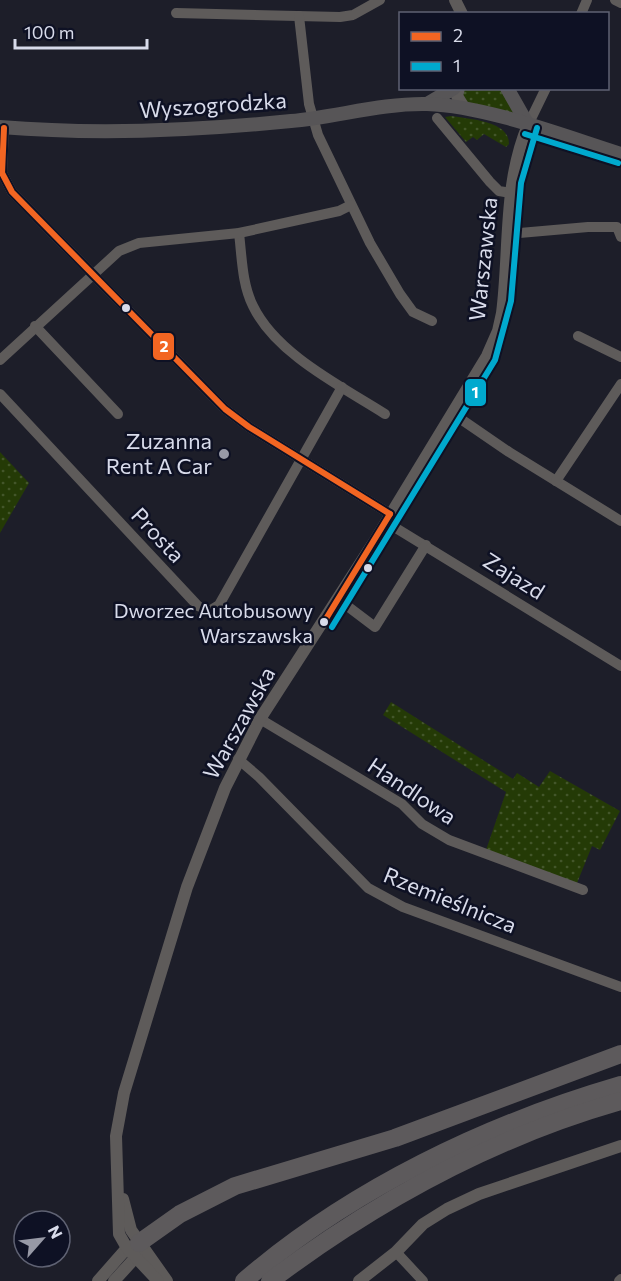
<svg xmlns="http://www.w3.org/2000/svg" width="621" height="1281" font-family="Commissioner,sans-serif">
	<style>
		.green { fill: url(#green-dots) }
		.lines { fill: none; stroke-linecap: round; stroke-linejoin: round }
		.minor { stroke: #5e5b5a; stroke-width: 10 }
		.tertiary { stroke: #5e5b5a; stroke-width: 12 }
		.secondary { stroke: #575557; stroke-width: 14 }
		.motorway { stroke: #5d5a5c; stroke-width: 18 }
		.bus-1-casing { stroke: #0e1124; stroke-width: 10 }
		.bus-2-casing { stroke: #0e1124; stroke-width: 10 }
		.bus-1 { stroke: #f26522; stroke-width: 6 }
		.bus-2 { stroke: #00a9ce; stroke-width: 6 }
		.bus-dot { fill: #d8dbea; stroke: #0e1124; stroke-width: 2 }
		.poi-dot { fill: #9799a6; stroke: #0e1124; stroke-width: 2 }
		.labels { text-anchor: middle; stroke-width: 5; stroke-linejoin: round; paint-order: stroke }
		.bus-label { font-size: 20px; fill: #d8dbea; stroke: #0e1124; text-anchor: end }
		.street-label { font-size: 22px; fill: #d8dbea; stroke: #0e1124 }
		.poi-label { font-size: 22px; fill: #d8dbea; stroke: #0e1124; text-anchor: end }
		.line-badge { stroke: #0e1124; stroke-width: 2 }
		.badge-label { font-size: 16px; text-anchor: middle; font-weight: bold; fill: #fff }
	</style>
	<defs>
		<pattern id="green-dots" width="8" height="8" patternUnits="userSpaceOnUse" patternTransform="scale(1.5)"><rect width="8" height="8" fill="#243a06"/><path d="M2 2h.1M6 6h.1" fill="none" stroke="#43562a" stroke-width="1.8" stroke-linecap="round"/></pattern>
	</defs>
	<rect width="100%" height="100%" fill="#1d1e29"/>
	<!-- green -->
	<g class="green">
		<polygon points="464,89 501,89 515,114 468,104 462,93"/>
		<path d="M451,116C469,119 510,121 509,144L506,147L484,134L477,140L473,137L466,142L445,117Z"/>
		<polygon points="0,452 29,483 0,533"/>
		<polygon points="391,702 513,779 517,773 539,787 550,771 620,811 600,850 592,846 577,883 486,850 506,792 383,715"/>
	</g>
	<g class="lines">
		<!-- minor -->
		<g class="minor">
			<polyline points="615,0 621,3"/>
			<polyline points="176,13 340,17 353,15 380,0"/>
			<polyline points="581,14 587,0"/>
			<polyline points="299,16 309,104 318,135 370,243 400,294 413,312 432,321"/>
			<polyline points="437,118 490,182 499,191 511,193"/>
			<polyline points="528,125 546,88"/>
			<polyline points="4,128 2,173 12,192 225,409 249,427 390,514"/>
			<path d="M239,233C242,258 242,284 253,306C276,354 341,386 385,414"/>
			<polyline points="508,234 588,227 617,227 621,237"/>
			<polyline points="35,326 118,414"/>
			<polyline points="578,336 621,357"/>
			<polyline points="0,360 119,251 139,243 239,233 339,211 351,205"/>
			<polyline points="0,394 198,606 209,611 219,605 342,387"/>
			<polyline points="452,413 509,452 621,521"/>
			<polyline points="556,481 621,384"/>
			<polyline points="386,522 621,666"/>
			<polyline points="338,599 375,627 426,545"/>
			<polyline points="260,719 402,804 422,824 449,840 583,890"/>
			<polyline points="238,759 259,777 368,888 403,907 621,987"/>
			<polyline points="396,1252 423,1281"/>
			<polyline points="619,1281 621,1279"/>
		</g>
		<!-- tertiary -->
		<g class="tertiary">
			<polyline points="455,0 462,14"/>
			<polyline points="459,88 457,96 465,109"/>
			<polyline points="123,1199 131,1230 167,1281"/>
			<polyline points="98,1281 127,1248 133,1246"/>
			<polyline points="114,1281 135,1258 137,1253"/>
			<path d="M158,1281L127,1248L119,1234L116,1136L124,1093L187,887L225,788L260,719L374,542L487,356L498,331L502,313C510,251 503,184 528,125"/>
			<polyline points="359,1281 396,1252 423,1224 447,1209 479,1194 621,1146"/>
		</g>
		<!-- secondary -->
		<g class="secondary">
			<polyline points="507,88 528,125"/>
			<polyline points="427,104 454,88"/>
			<path d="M0,127C97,135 194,131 291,121C336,117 382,103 427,104C486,106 564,136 621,154"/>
		</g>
		<!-- motorway -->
		<g class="motorway">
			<polyline points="139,1243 180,1214 235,1186 395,1138 621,1054"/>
			<path d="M244,1281C351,1189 487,1124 621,1085"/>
			<path d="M270,1281C375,1202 494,1137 621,1101"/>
		</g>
		<!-- bus-1 casing -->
		<g class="bus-1-casing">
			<g id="bus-1">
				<polyline points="4,128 2,173 12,192 225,409 249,427 390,514"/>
				<polyline points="324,622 390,514"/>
			</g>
		</g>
		<!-- bus-2 casing -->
		<g class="bus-2-casing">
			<g id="bus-2">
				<polyline points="525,134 618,163"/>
				<polyline points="332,627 495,360 511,301 521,183 537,128"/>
			</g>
		</g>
		<!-- bus-1 -->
		<use href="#bus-1" class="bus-1"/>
		<!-- bus-2 -->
		<use href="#bus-2" class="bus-2"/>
	</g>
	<!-- markers -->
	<g class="bus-dot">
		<circle cx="126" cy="308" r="5"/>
		<circle cx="368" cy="568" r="5"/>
		<circle cx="324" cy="622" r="5"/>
	</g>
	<circle class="poi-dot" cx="224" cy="454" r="6"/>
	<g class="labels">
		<!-- bus labels -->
		<g class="bus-label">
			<text x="313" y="618">Dworzec Autobusowy<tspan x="313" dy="25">Warszawska</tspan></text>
		</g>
		<!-- street labels -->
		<g class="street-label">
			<text transform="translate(213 105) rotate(-4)" y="8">Wyszogrodzka</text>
			<text transform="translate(483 259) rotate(-84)" y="8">Warszawska</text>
			<text transform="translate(158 535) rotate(47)" y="8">Prosta</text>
			<text transform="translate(514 576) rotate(32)" y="8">Zajazd</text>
			<text transform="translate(239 723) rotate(-61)" y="8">Warszawska</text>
			<text transform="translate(412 791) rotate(34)" y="8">Handlowa</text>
			<text transform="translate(450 900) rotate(22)" y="8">Rzemieślnicza</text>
		</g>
		<!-- poi labels -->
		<g class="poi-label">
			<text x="212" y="449">Zuzanna<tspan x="212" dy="25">Rent A Car</tspan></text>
		</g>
	</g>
	<g class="line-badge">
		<rect x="152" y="332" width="23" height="29" rx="6" fill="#f26522"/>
		<rect x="464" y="378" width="23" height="29" rx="6" fill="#00a9ce"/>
	</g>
	<g class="badge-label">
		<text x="164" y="352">2</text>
		<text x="475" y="398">1</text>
	</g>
	<!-- legend -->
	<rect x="399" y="12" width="210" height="78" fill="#0e1124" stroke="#5f6273" stroke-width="1.5"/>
	<rect x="411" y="32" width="30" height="9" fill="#f26522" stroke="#5f6273" stroke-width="1.5"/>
	<text x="453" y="42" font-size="18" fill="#d8dbea">2</text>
	<rect x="411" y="62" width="30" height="9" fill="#00a9ce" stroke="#5f6273" stroke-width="1.5"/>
	<text x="453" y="72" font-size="18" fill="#d8dbea">1</text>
	<!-- north arrow -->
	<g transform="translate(42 1239) rotate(62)"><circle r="28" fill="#0e1124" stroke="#5f6273" stroke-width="1.5"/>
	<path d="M0-4.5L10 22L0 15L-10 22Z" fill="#9799a6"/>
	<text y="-9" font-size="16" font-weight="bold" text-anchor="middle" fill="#d8dbea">N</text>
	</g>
	<!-- scale -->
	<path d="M15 39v9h132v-9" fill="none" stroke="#d8dbea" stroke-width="3"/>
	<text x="24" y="39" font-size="18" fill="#d8dbea" stroke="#0e1124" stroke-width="4.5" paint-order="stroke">100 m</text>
</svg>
